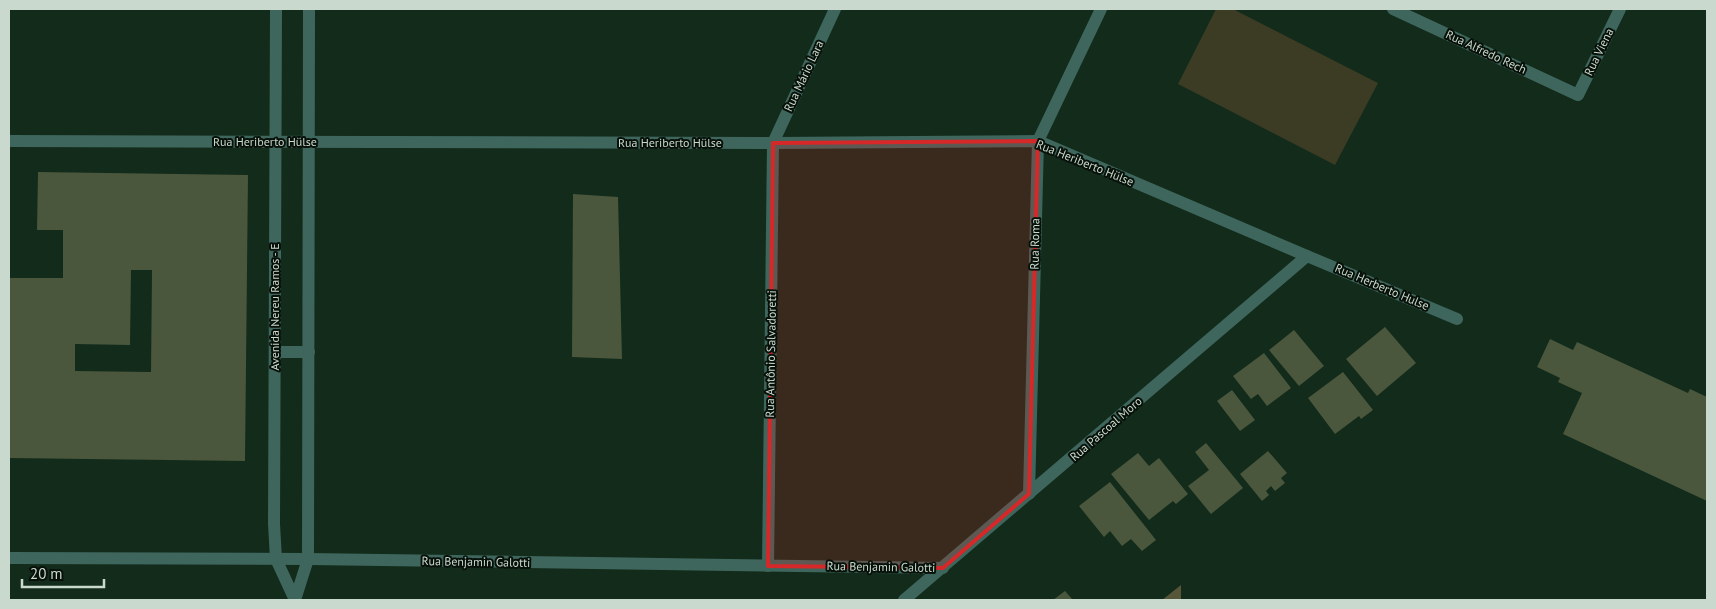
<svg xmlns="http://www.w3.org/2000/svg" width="1716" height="609" font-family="'PT Sans',sans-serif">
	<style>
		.green { fill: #3c3b24 }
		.forest { fill: #575638 }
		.building { fill: #4a573c; fill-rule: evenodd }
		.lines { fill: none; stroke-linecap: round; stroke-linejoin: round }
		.service { stroke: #3f665d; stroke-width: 12 }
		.minor { stroke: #3f665d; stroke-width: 12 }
		.tertiary { stroke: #3f665d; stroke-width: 12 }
		.marked { fill: #d62828; fill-opacity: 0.2; stroke: #d62828; stroke-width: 4; stroke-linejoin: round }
		.labels { text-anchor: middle; stroke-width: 4; stroke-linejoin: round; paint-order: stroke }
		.street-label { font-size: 12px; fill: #cad9cd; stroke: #07110a }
	</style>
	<rect width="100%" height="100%" fill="#122b1b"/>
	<!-- green -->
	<polygon class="green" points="1216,9 1233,9 1378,83 1335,165 1178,84"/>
	<!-- forest -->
	<polygon class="forest" points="1181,585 1181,600 1162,600"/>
	<!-- building -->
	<g class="building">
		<path d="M38,172L248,175L245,461L9,458V278H63V230H37ZM131,270H152L151,372L75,371V344L130,345Z"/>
		<polygon points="573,194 618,197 622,359 572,357"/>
		<polygon points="1385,327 1416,363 1377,396 1346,359"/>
		<polygon points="1294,330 1324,366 1299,386 1269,350"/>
		<polygon points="1550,339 1573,350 1577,342 1688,393 1690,389 1707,397 1707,501 1563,434 1582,393 1558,382 1560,378 1537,367"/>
		<polygon points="1264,353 1291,388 1267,406 1258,394 1251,399 1233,376"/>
		<polygon points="1343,372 1373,410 1361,419 1359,416 1335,434 1308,398"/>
		<polygon points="1232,390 1255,420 1240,431 1217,401"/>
		<polygon points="1206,443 1243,488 1211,514 1188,486 1209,470 1195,452"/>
		<polygon points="1268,451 1287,473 1281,478 1285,483 1275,491 1271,486 1266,491 1269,495 1262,501 1240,474"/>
		<polygon points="1138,453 1149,466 1159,458 1188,494 1176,504 1173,501 1149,520 1111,474"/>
		<polygon points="1110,482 1156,540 1142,551 1131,539 1122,546 1110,531 1104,537 1079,506"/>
		<polygon points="1065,591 1073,600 1053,600"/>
	</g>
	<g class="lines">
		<!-- service -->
		<polyline class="service" points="1307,256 1457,319"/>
		<!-- minor -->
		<g class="minor">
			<polyline points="1393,9 1578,95 1620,9"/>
			<polyline points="9,141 773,143 1038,141 1307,256 904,600"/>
			<polyline points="1029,494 1038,141 1101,9"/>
			<polyline points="9,558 308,559 943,568"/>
			<polyline points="276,559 295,600"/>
			<polyline points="768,566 773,143 835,9"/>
			<polyline points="295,600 308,559"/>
		</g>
		<!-- tertiary -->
		<g class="tertiary">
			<polyline points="275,352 309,352"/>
			<polyline points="276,559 274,524 276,9"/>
			<polyline points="308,559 309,9"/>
		</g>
	</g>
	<!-- marked area -->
	<path class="marked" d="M1038,141L1029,494L943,568L768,566L773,143Z"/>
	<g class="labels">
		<!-- street labels -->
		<g class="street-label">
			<text transform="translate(1486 52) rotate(25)" y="4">Rua Alfredo Rech</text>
			<text transform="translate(1599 52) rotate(-64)" y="4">Rua Viena</text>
			<text transform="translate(804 76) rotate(-65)" y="4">Rua Mário Lara</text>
			<text x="265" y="146">Rua Heriberto Hülse</text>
			<text x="670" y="147">Rua Heriberto Hülse</text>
			<text transform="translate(1085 163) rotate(22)" y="4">Rua Heriberto Hülse</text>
			<text transform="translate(1035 244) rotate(-89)" y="4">Rua Roma</text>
			<text transform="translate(1382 287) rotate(23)" y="4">Rua Herberto Hulse</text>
			<text transform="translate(275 307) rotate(-90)" y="4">Avenida Nereu Ramos - E</text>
			<text transform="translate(771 354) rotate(-89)" y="4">Rua Antônio Salvadoretti</text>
			<text transform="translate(1106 429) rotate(-41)" y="4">Rua Pascoal Moro</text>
			<text transform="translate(476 562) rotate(1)" y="4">Rua Benjamin Galotti</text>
			<text transform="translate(881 567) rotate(1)" y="4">Rua Benjamin Galotti</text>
		</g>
	</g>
	<!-- border -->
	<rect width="1716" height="609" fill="none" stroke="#cad9cd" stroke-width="20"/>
	<!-- scale -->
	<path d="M22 579v8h82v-8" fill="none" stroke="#cad9cd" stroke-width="2.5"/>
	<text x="30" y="579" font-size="15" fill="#cad9cd" stroke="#07110a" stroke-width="4" paint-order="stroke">20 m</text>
</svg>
